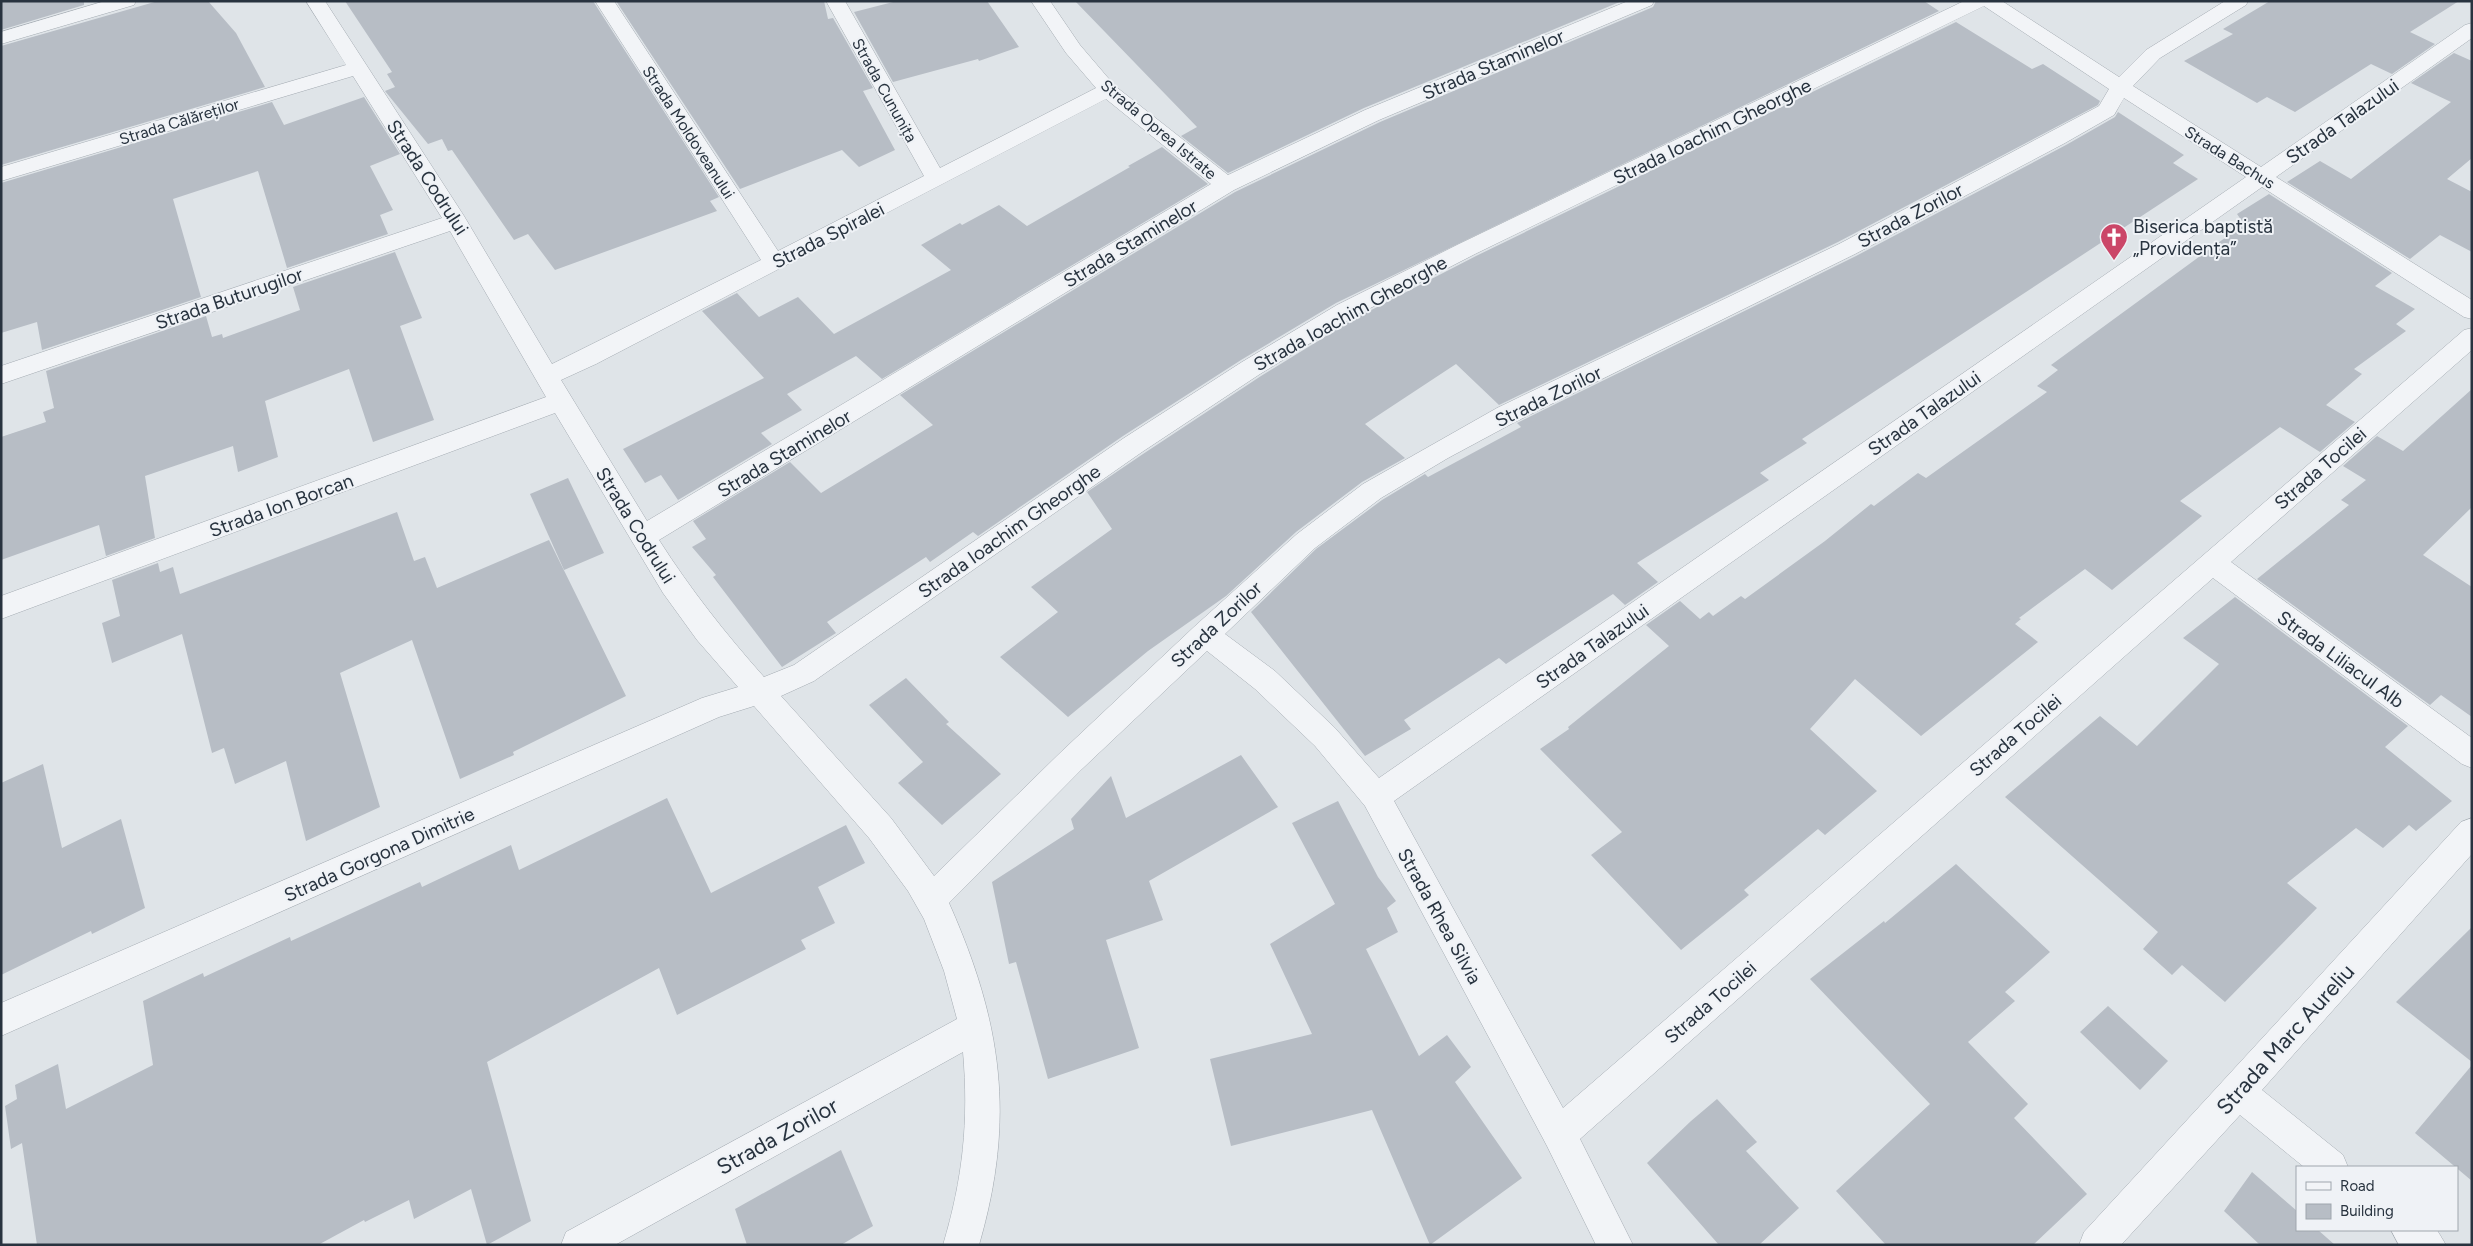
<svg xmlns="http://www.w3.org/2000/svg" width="2473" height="1246" font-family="Figtree,sans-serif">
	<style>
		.building { fill: #b7bdc5 }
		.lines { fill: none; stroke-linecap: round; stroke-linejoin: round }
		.minor-casing { stroke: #a4abb2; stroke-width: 1 }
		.minor { fill: #f2f4f7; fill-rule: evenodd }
		.labels { text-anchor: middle; stroke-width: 4; stroke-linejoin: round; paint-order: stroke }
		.far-street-label { font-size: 16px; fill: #28333f; stroke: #eff2f6 }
		.street-label { font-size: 19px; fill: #28333f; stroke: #eff2f6 }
		.poi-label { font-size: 19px; fill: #28333f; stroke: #eff2f6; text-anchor: start }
		.near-street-label { font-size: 22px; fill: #28333f; stroke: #eff2f6 }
	</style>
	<rect width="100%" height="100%" fill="#dfe4e8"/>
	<!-- building -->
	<g class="building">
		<polygon points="1,1 84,1 84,5 1,30"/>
		<polygon points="158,1 208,1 236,33 265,87 1,165 1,46"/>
		<polygon points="345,1 593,1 719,197 710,201 717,211 555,270 528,234 514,240 452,150 448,151 442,139 428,144 385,91 395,87 387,74 392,72"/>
		<polygon points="616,1 824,1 828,19 833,18 873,88 863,91 895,150 859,167 842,150 740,189"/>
		<polygon points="897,1 987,1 1019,47 979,61 978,59 893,82 854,12"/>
		<polygon points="1075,1 1622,1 1364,108 1228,173 1181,136 1197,127"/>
		<polygon points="1656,1 1924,1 1939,11 1336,303 1241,360 1123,436 978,536 973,532 930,562 926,557 827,622 836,633 782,667 713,577 716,575 692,547 706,539 693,521 790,462 821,493 933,425 900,395 1235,192 1380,122 1653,7"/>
		<polygon points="2270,1 2459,1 2410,32 2435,44 2392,74 2371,64 2295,112 2267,97 2257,103 2184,61 2233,34 2223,29"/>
		<polygon points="1956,22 2032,69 2043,64 2100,101 2098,105 1838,242 1499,405 1456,364 1365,424 1405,458 1362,482 1296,532 1226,596 1148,651 1068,717 1000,657 1058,612 1031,587 1112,529 1087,492 1143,454 1261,376 1354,319 1476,256"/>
		<polygon points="2454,53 2472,61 2472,158 2447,179 2472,192 2472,252 2440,235 2410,259 2287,182 2320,161 2351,179 2451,102 2411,83"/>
		<polygon points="364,97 400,154 370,166 393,210 380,215 388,234 287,268 258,171 173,199 201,297 42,350 37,322 1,333 1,183 272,102 284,125"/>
		<polygon points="2118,112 2184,155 2173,163 2198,179 1802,439 1807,443 1760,473 1769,480 1637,563 1658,582 1625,605 1613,594 1506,664 1499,658 1404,720 1411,729 1365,756 1251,612 1316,549 1382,500 1425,474 1428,477 1521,427 1517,423 1856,256 2066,145 2115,117"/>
		<polygon points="1162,147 1208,184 882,379 856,356 787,394 802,410 761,433 772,444 678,500 661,475 645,483 623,449 764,378 702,311 737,293 759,317 798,297 834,334 951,270 921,245 960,223 962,225 999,205 1027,226 1130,167 1128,166"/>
		<polygon points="2269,194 2392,273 2375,286 2415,309 2396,324 2406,331 2354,369 2362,374 2326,405 2355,422 2320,452 2280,427 2180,501 2202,516 2112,590 2085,569 2019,618 2021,619 2015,624 2038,642 1921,736 1855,679 1810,729 1877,791 1825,835 1818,829 1744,890 1749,895 1681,950 1591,855 1622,832 1540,749 1569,729 1568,727 1669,646 1646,625 1680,601 1700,619 1709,612 1713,616 1741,596 1745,599 1825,541 1871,504 1874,506 1918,473 1926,478 2047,392 2037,386 2058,370 2051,365 2244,224 2237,214"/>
		<polygon points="395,252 422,318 400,326 434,420 373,442 349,369 265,401 278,457 238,472 233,446 145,476 155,538 106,556 99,525 1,560 1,437 46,422 43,412 54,408 46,371 206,316 212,337 222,334 223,338 300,310 293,287"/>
		<polygon points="2472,389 2472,507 2423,555 2472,587 2472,717 2441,695 2430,705 2257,579 2349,505 2341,500 2366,480 2343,466 2377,436 2403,451"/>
		<polygon points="568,478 604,553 564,570 530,494"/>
		<polygon points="397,512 414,561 425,557 437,588 549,540 626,696 513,752 514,755 460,779 412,640 340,673 380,807 306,841 286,761 235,784 224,748 212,753 182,634 112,663 102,623 120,616 112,580 158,563 160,572 173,567 180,594"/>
		<polygon points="2235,597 2408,726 2385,747 2452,801 2416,831 2409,825 2383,848 2356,828 2287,883 2317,908 2225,1002 2182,965 2172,975 2143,949 2158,932 2005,797 2100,716 2137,746 2219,664 2183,638"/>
		<polygon points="906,678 949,722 946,724 1001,774 942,825 898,783 923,762 869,705"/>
		<polygon points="1241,755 1278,807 1149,881 1163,920 1106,940 1139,1048 1048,1079 1016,962 1009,964 992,882 1074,829 1071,819 1111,776 1126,818"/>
		<polygon points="43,764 62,848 121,819 145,908 92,934 91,931 1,975 1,783"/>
		<polygon points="667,798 711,893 846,825 865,863 818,887 835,923 801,940 806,949 677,1015 659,968 487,1062 531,1221 487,1245 471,1189 414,1219 409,1200 365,1222 364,1220 318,1245 37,1245 22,1143 11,1149 5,1106 17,1099 15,1085 58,1064 66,1109 153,1065 143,1001 203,973 204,977 290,937 291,941 420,882 422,887 511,845 519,870"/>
		<polygon points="1338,801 1378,877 1396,901 1387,908 1398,932 1366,949 1419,1056 1447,1035 1471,1067 1455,1082 1522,1178 1430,1245 1372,1110 1231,1146 1210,1059 1312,1034 1270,944 1335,904 1292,823"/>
		<polygon points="1956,864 2050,952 2005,992 2015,1001 1968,1042 2028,1104 2014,1118 2087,1194 2033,1245 1886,1245 1836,1191 1930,1104 1810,979 1884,921 1885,923"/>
		<polygon points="2472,927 2472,1062 2396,1002"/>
		<polygon points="2108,1006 2168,1061 2140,1090 2080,1032"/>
		<polygon points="2472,1065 2472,1181 2415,1133"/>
		<polygon points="1717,1099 1757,1142 1746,1151 1799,1208 1759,1245 1719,1245 1647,1163 1691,1121"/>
		<polygon points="841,1150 873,1226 841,1245 747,1245 735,1209"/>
		<polygon points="2252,1172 2297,1211 2297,1230 2318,1230 2335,1245 2260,1245 2224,1211"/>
	</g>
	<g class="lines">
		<!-- minor casing -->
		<g class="minor-casing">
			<g id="minor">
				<polygon points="105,1 136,1 134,5 1,44 1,32"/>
				<path d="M306,1H325L464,216L552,364L761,260L595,1H614L778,251L924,176L826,1H845L940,168L1096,88L1066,53L1031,1H1050L1080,45L1115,86L1228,175L1365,110L1628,1H1654L1652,5L1379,120L1234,190L659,540C691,590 725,633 764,677L794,665L1124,438L1242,362L1337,305L1459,244L1964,1H2002L2119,77L2146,50L2225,1H2248L2246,5L2160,58L2133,86L2261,167L2465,25L2472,23V38L2276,177L2472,300V319L2464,317L2262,187L1394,801L1563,1108L2464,330L2472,328V350L2231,562L2472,738V768L2462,764L2213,578L1580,1139L1633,1245H1596L1547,1146L1365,806L1315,746L1255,689L1207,651L1081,770L949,903C1002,1022 1016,1118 979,1245H943C963,1178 969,1121 963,1052L615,1245H561L566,1232L957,1019L944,971L924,919L908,891L869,838L754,706L719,717L1,1036V1003L702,698L738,687L697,640L663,593L555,413L1,619V596L546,397L450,231L1,384V366L442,218L353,76L1,181V167L346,65ZM1984,6L2109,89L2099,106L1839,244L1497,408L1363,484L1297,534L1195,626L1061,752L934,876L891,818L781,696L814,681L1142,452L1260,374L1353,317L1475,254ZM2124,98L2246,177L1379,778L1335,728L1275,671L1225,634L1315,548L1381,498L1448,458L1515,422L1855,254L2065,143L2114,115ZM1106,99L1211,184L647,521L561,380L596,364Z"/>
				<polygon points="2472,818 2472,854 2262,1090 2343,1155 2348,1167 2304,1167 2240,1115 2121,1245 2079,1245 2084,1232 2461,822"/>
				<polygon points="2391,1230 2437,1230 2446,1245 2399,1245"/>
			</g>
		</g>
		<!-- minor -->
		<use href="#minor" class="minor"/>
	</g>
	<!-- icons -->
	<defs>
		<g id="church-pin" transform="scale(1.4375)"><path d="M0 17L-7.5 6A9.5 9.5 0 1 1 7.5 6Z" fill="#cb4668" stroke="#eff2f6"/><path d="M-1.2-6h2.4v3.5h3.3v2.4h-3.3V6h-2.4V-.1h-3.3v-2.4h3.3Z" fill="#fff"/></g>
	</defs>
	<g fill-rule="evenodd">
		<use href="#church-pin" x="2114" y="237"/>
	</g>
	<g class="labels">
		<!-- far-street labels -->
		<g class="far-street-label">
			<text transform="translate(885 90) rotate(61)" y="6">Strada Cununița</text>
			<text transform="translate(179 121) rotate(-17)" y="6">Strada Călăreților</text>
			<text transform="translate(1159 129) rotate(40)" y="6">Strada Oprea Istrate</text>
			<text transform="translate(689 132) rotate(57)" y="6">Strada Moldoveanului</text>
			<text transform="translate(2230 157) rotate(32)" y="6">Strada Bachus</text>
		</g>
		<!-- street labels -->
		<g class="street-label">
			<text transform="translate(1493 64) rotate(-23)" y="7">Strada Staminelor</text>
			<text transform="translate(2342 121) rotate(-35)" y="7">Strada Talazului</text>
			<text transform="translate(1712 131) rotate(-26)" y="7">Strada Ioachim Gheorghe</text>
			<text transform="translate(428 177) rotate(57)" y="7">Strada Codrului</text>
			<text transform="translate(1910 215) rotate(-28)" y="7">Strada Zorilor</text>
			<text transform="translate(828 235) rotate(-27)" y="7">Strada Spiralei</text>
			<text transform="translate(1130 243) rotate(-31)" y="7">Strada Staminelor</text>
			<text transform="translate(229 298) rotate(-19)" y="7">Strada Buturugilor</text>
			<text transform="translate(1350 313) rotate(-29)" y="7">Strada Ioachim Gheorghe</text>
			<text transform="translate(1548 396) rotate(-26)" y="7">Strada Zorilor</text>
			<text transform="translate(1924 413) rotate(-35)" y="7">Strada Talazului</text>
			<text transform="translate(784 453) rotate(-31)" y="7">Strada Staminelor</text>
			<text transform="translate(2320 468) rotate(-41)" y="7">Strada Tocilei</text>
			<text transform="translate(281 505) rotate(-20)" y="7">Strada Ion Borcan</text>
			<text transform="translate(636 525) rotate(58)" y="7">Strada Codrului</text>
			<text transform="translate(1009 531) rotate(-35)" y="7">Strada Ioachim Gheorghe</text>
			<text transform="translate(1216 624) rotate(-43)" y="7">Strada Zorilor</text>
			<text transform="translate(1592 646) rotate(-35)" y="7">Strada Talazului</text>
			<text transform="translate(2341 659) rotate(36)" y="7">Strada Liliacul Alb</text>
			<text transform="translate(2015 735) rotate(-41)" y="7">Strada Tocilei</text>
			<text transform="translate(379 854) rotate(-24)" y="7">Strada Gorgona Dimitrie</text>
			<text transform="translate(1440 916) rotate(61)" y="7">Strada Rhea Silvia</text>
			<text transform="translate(1710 1002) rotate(-41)" y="7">Strada Tocilei</text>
		</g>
		<!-- poi labels -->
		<g class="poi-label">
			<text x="2133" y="233">Biserica baptistă<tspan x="2133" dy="22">„Providența”</tspan></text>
		</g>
		<!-- near-street labels -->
		<g class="near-street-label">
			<text transform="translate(2285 1039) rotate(-48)" y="8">Strada Marc Aureliu</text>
			<text transform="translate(777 1136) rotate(-29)" y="8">Strada Zorilor</text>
		</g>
	</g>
	<!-- border -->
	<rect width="2473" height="1246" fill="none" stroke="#28333f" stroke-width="5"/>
	<!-- legend -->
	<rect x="2296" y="1166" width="162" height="65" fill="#eff2f6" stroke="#9fa6ad"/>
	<rect x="2306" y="1182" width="25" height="8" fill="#f2f4f7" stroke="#9fa6ad"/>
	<text x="2340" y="1191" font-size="15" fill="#28333f">Road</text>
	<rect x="2306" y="1204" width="25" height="15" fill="#b7bdc5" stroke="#9fa6ad"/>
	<text x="2340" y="1216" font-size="15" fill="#28333f">Building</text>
</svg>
